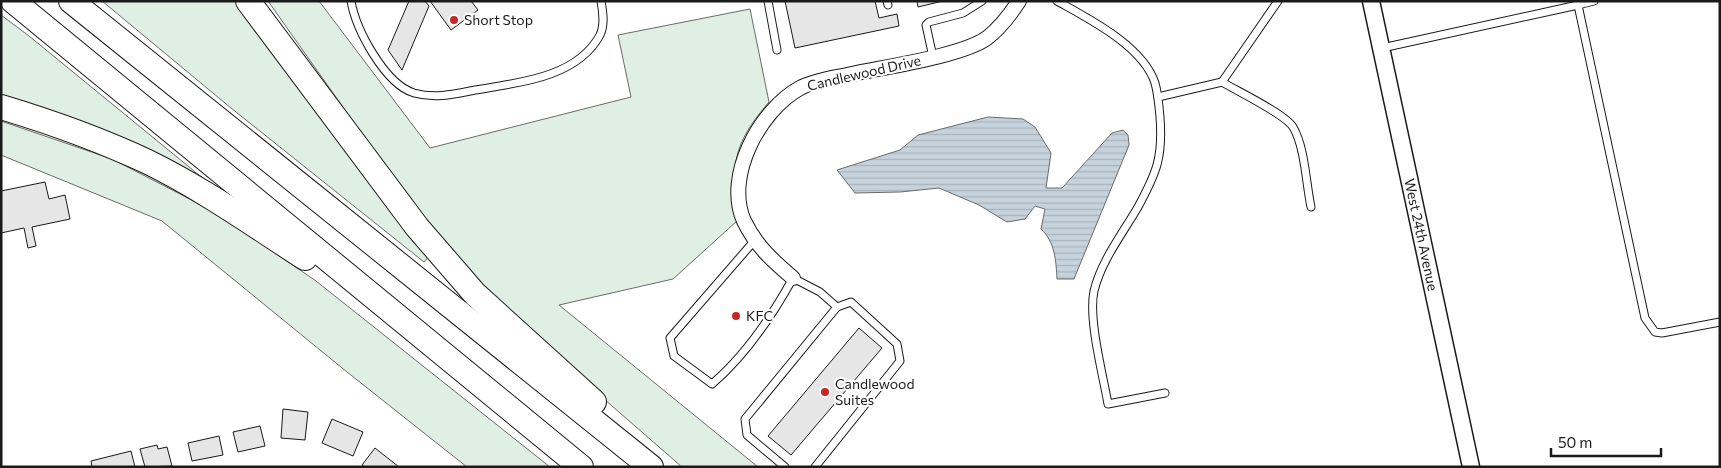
<svg xmlns="http://www.w3.org/2000/svg" width="1721" height="468" font-family="Commissioner,sans-serif">
	<style>
		.grass { fill: #e0efe3; stroke: #6a6a6a }
		.water { fill: url(#water-rules); stroke: #6a6a6a }
		.building { fill: #e6e6e6; stroke: #1a1a1a }
		.lines { fill: none; stroke-linecap: round; stroke-linejoin: round }
		.service-casing { stroke: #1a1a1a; stroke-width: 9 }
		.minor-casing { stroke: #1a1a1a; stroke-width: 16 }
		.tertiary-casing { stroke: #1a1a1a; stroke-width: 19 }
		.motorway-casing { stroke: #1a1a1a; stroke-width: 26 }
		.service { stroke: #fff; stroke-width: 7 }
		.minor { stroke: #fff; stroke-width: 14 }
		.tertiary { stroke: #fff; stroke-width: 16 }
		.motorway { stroke: #fff; stroke-width: 24 }
		.poi-dot { fill: #c62828; stroke: #fff; stroke-width: 2 }
		.labels { text-anchor: middle; stroke-width: 4; stroke-linejoin: round; paint-order: stroke }
		.poi-label { font-size: 14px; fill: #1a1a1a; stroke: #fff; text-anchor: start }
		.street-label { font-size: 14px; fill: #1a1a1a; stroke: #fff }
	</style>
	<defs>
		<pattern id="water-rules" width="6" height="5" patternUnits="userSpaceOnUse" patternTransform="scale(1.25)"><rect width="6" height="5" fill="#c6d2dc"/><path d="M0 2.5h6" fill="none" stroke="#aab4bc"/></pattern>
	</defs>
	<rect width="100%" height="100%" fill="#fff"/>
	<!-- grass -->
	<g class="grass">
		<polygon points="102,1 239,1 430,255 424,262 231,108"/>
		<path d="M268,1H319L430,148L631,97L618,35L750,9L769,102C732,145 731,165 738,220L673,279L559,305L758,467H682L511,318L451,253L393,178Z"/>
		<polygon points="1,15 29,36 210,184 1,102"/>
		<polygon points="1,121 112,159 217,213 316,281 550,467 467,467 347,372 162,221 1,155"/>
	</g>
	<!-- water -->
	<path class="water" d="M988,117L1023,119L1035,127L1051,153L1046,188H1062L1112,133L1123,130L1128,135L1129,145L1074,279H1057C1056,261 1055,242 1041,229L1045,209L1035,206L1025,219L1007,222L979,205L939,188L900,192L855,193L837,170L900,150L918,135Z"/>
	<!-- building -->
	<g class="building">
		<polygon points="409,1 425,1 429,6 402,70 388,50"/>
		<polygon points="430,1 471,1 478,10 451,30"/>
		<polygon points="785,1 875,1 879,18 897,14 899,26 795,48"/>
		<polygon points="917,1 943,1 918,7"/>
		<polygon points="45,182 49,199 65,195 70,219 32,227 36,246 28,248 24,228 1,233 1,191"/>
		<polygon points="859,328 882,348 791,455 768,436"/>
		<polygon points="283,409 308,412 305,440 281,438"/>
		<polygon points="332,419 363,432 353,456 322,443"/>
		<polygon points="260,426 265,446 238,452 233,432"/>
		<polygon points="219,436 223,455 192,461 188,443"/>
		<polygon points="157,445 158,449 167,447 172,466 145,467 140,449"/>
		<polygon points="375,448 399,467 365,467 362,465"/>
		<polygon points="131,451 135,467 92,467 91,461"/>
	</g>
	<g class="lines">
		<!-- service casing -->
		<g class="service-casing">
			<g id="service">
				<path d="M351,1C356,30 385,84 414,93C435,99 455,94 475,90C517,83 577,78 600,35C605,25 603,12 601,1"/>
				<polyline points="768,1 777,50"/>
				<polyline points="887,1 888,5"/>
				<path d="M1057,1C1089,19 1143,46 1155,83C1158,94 1159,105 1160,117C1163,157 1157,172 1138,207C1123,233 1101,261 1094,291C1088,319 1103,375 1108,404L1165,393"/>
				<polyline points="1594,1 1578,5 1645,318 1655,332 1662,333 1720,322"/>
				<polyline points="1382,48 1578,5 1578,2"/>
				<polyline points="933,57 926,25 929,22 963,13 982,1"/>
				<polyline points="1222,82 1278,1"/>
				<path d="M1158,97L1222,82C1237,91 1285,114 1293,127C1305,147 1306,184 1311,207"/>
				<path d="M755,240L670,338L674,356L712,384C745,356 772,316 793,278L820,292L837,307"/>
				<polyline points="785,467 747,435 745,419 837,307 851,302 897,344 900,361 815,467"/>
			</g>
		</g>
		<!-- minor casing -->
		<g class="minor-casing">
			<path id="minor" d="M793,278C773,261 756,246 744,221C724,176 760,110 800,88C815,80 835,78 852,74C884,67 962,56 987,38C1000,28 1010,15 1019,1"/>
		</g>
		<!-- tertiary casing -->
		<g class="tertiary-casing">
			<g id="tertiary">
				<path id="s1" d="M1371,1L1471,467"/>
			</g>
		</g>
		<!-- motorway casing -->
		<g class="motorway-casing">
			<g id="motorway">
				<polyline points="13,1 581,467"/>
				<polyline points="71,1 651,467"/>
				<polyline points="248,1 417,227 475,294 594,402"/>
				<path d="M1,107C51,122 101,140 148,162C203,189 254,225 305,258"/>
			</g>
		</g>
		<!-- service -->
		<use href="#service" class="service"/>
		<!-- minor -->
		<use href="#minor" class="minor"/>
		<!-- tertiary -->
		<use href="#tertiary" class="tertiary"/>
		<!-- motorway -->
		<use href="#motorway" class="motorway"/>
	</g>
	<!-- markers -->
	<g class="poi-dot">
		<circle cx="454" cy="20" r="5"/>
		<circle cx="736" cy="316" r="5"/>
		<circle cx="825" cy="392" r="5"/>
	</g>
	<g class="labels">
		<!-- poi labels -->
		<g class="poi-label">
			<text x="464" y="25">Short Stop</text>
			<text x="746" y="321">KFC</text>
			<text x="835" y="389">Candlewood<tspan x="835" dy="16">Suites</tspan></text>
		</g>
		<!-- street labels -->
		<g class="street-label">
			<text transform="translate(864 73) rotate(-13)" y="5">Candlewood Drive</text>
			<text dy="5" stroke="none"><textPath href="#s1" startOffset="239">West 24th Avenue</textPath></text>
		</g>
	</g>
	<!-- border -->
	<rect width="1721" height="468" fill="none" stroke="#1a1a1a" stroke-width="5"/>
	<!-- scale -->
	<path d="M1551 448v8h110v-8" fill="none" stroke="#1a1a1a" stroke-width="2.5"/>
	<text x="1558" y="448" font-size="15" fill="#1a1a1a" stroke="#ffffff" stroke-width="4" paint-order="stroke">50 m</text>
</svg>
